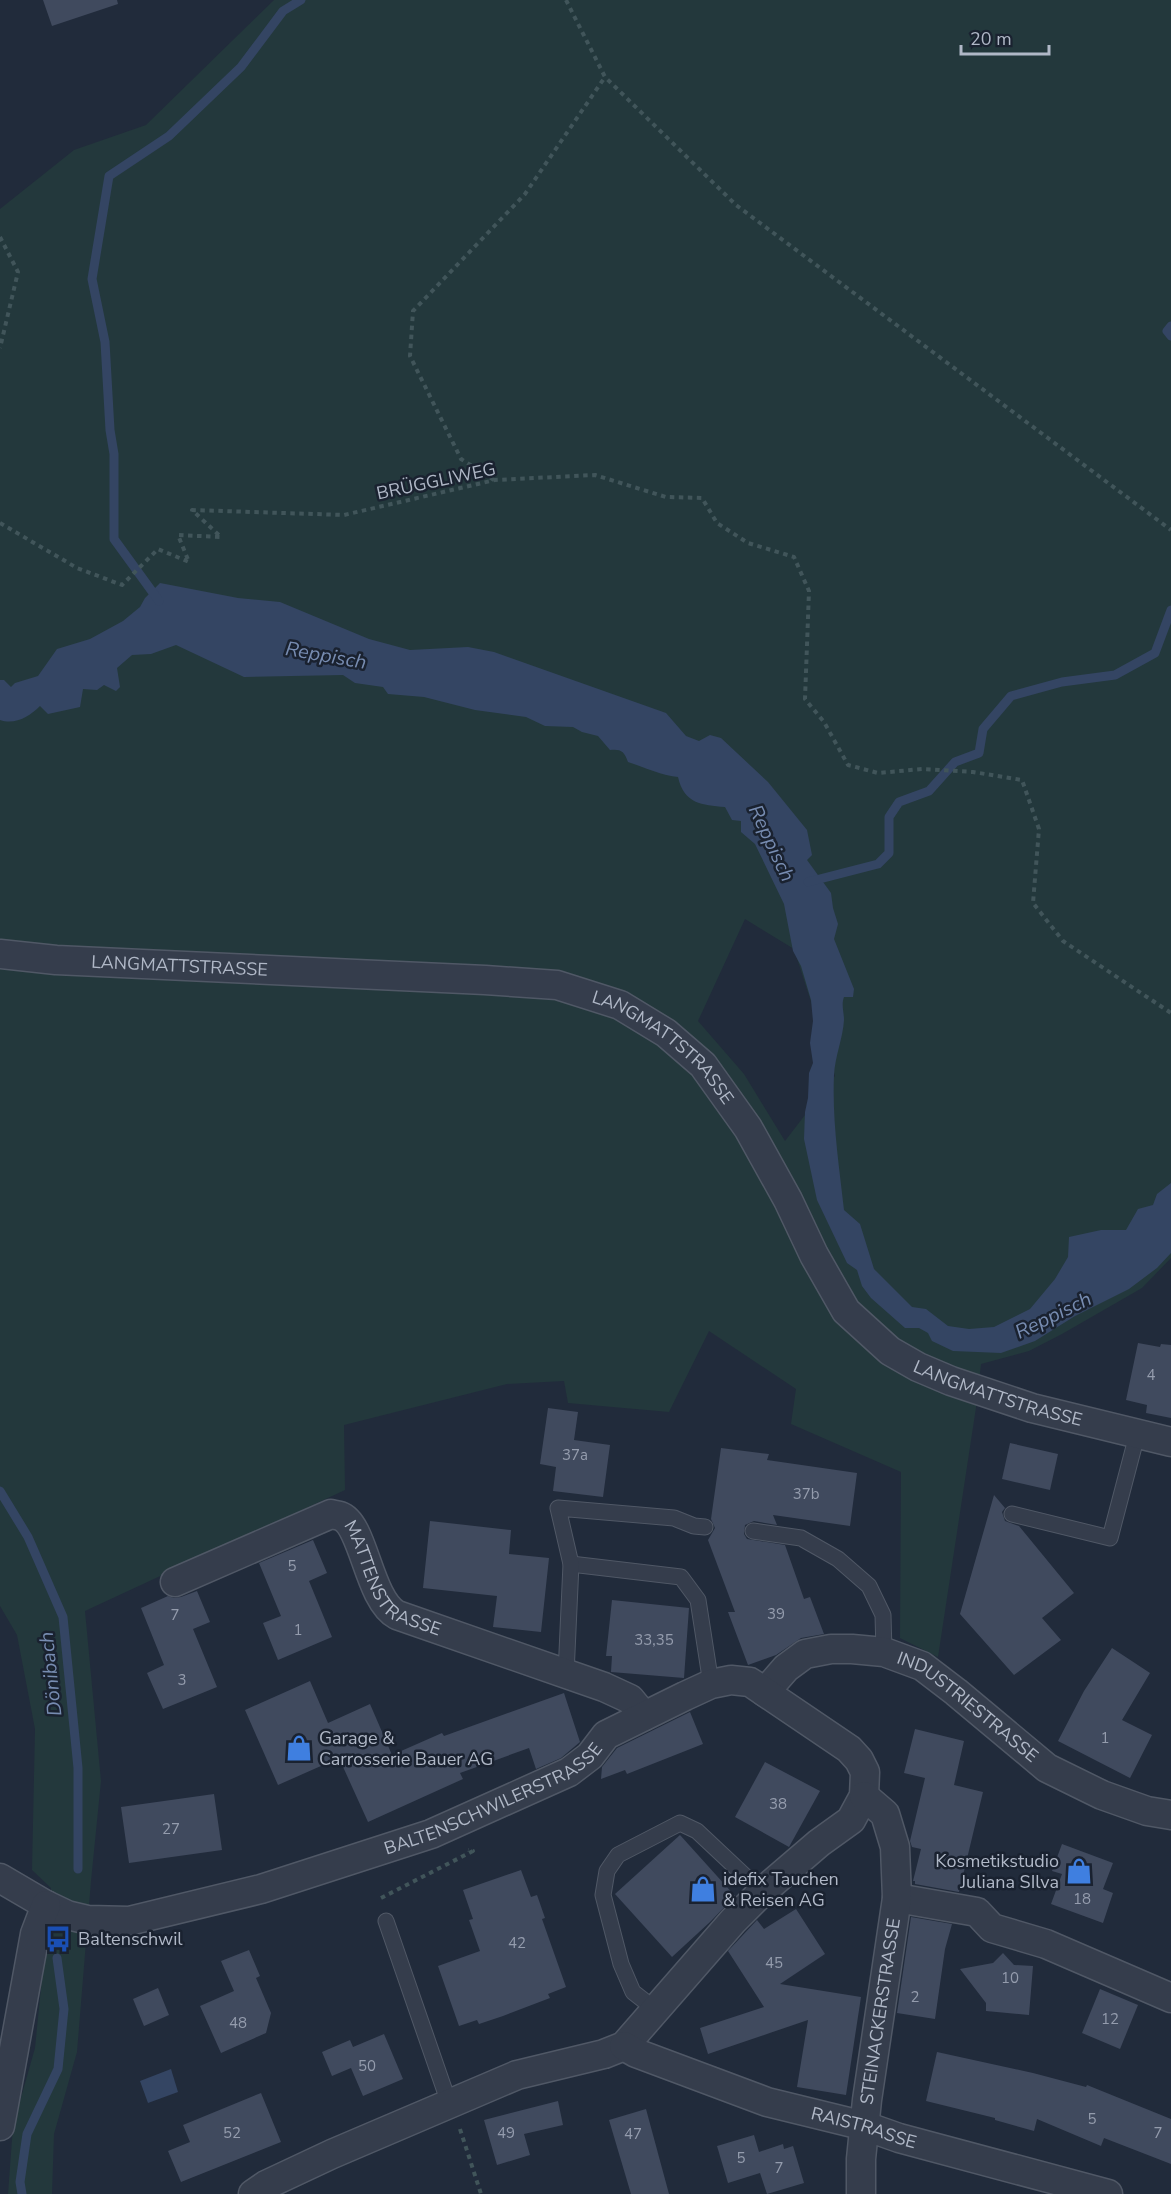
<svg xmlns="http://www.w3.org/2000/svg" width="1171" height="2194" font-family="'Nunito Sans',sans-serif">
	<style>
		.green { fill: #23383c; fill-rule: evenodd }
		.water { fill: #344563 }
		.lines { fill: none; stroke-linecap: round; stroke-linejoin: round }
		.stream { stroke: #344563; stroke-width: 9 }
		.building { fill: #404a5e }
		.lane-casing { stroke: #505866; stroke-width: 17 }
		.street-casing { stroke: #505866; stroke-width: 31 }
		.path { stroke: #41555a; stroke-width: 4; stroke-dasharray: 4.5 4.5; stroke-linecap: butt }
		.lane { stroke: #353d4c; stroke-width: 15 }
		.street { stroke: #353d4c; stroke-width: 28 }
		.labels { text-anchor: middle; stroke-width: 5; stroke-linejoin: round; paint-order: stroke }
		.number-label { font-size: 15px; fill: #949cad }
		.street-label { font-size: 18px; fill: #b0b8c7; stroke: #1a2230 }
		.poi-label { font-size: 18px; fill: #b0b8c7; stroke: #1a2230; text-anchor: start }
		.water-label { font-size: 20px; font-style: italic; fill: #778cb1; stroke: #1a2230 }
	</style>
	<rect width="100%" height="100%" fill="#212b3b"/>
	<!-- green -->
	<path class="green" d="M274,0H1171V1258L1142,1288L1062,1334L1029,1351L981,1364L977,1401L938,1657L900,1638L901,1472L791,1424L796,1389L709,1331L669,1412L568,1403L564,1381L507,1384L344,1425L345,1490L85,1611L101,1781L91,1881L77,2052L54,2134L52,2194H8L13,2126L35,2048L51,1888L32,1870L35,1729L17,1635L0,1606V209L74,150L146,125ZM745,919L794,949L835,1076L785,1141L744,1074L698,1021Z"/>
	<!-- water -->
	<g class="water">
		<path d="M160,583L238,598L280,602L369,639L410,650L468,647L494,652L666,713L686,736L699,741L710,735L721,738L768,782L807,830L812,855L807,860L831,893L833,908L838,924L834,939L854,989L853,997H844C841,1005 844,1012 844,1020C843,1038 835,1056 834,1075C832,1120 839,1165 844,1210L860,1224L874,1269L912,1307L926,1309L948,1326L969,1329L994,1327L1030,1309L1055,1279L1068,1257L1069,1237L1101,1230H1126L1138,1209L1153,1205L1157,1194L1171,1183V1253L1157,1268L1129,1289L1075,1316L1035,1341L1001,1353L953,1351L932,1341L928,1333L919,1328H905L871,1298L862,1286L857,1270L847,1263L817,1200L804,1139L805,1112L808,1098L809,1073L813,1063L810,1043L813,1021L811,1000L801,966L793,951L784,904L755,844L741,832V821L732,820L725,807C702,805 684,804 678,777C664,776 643,767 628,762C624,751 621,749 610,750L598,736L582,732L573,727L545,726L526,717L475,710L424,697L388,694L383,687L355,683L343,675L244,677L176,645L151,654L132,655L117,668L120,687L116,691L104,685L97,690L83,689L80,707L48,714L40,706C29,717 15,725 0,720V680H4L11,687L15,683L38,676L57,649L90,639L123,621L140,607L145,598Z"/>
		<polygon points="171,2069 178,2092 148,2103 140,2081"/>
	</g>
	<g class="lines">
		<!-- stream -->
		<g class="stream">
			<polyline points="1171,326 1167,331 1171,336"/>
			<polyline points="159,601 114,539 114,454 110,430 105,342 92,279 109,176 169,136 241,67 283,11 301,0"/>
			<polyline points="808,882 878,864 889,853 889,817 899,802 929,791 955,762 979,753 983,729 1011,696 1062,682 1115,675 1155,653 1171,610"/>
			<polyline points="0,1491 28,1537 63,1617 78,1768 78,1869"/>
			<polyline points="22,2194 20,2182 27,2134 58,2069 64,2009 57,1958"/>
		</g>
	</g>
	<!-- building -->
	<g class="building">
		<polygon points="43,0 117,0 118,4 52,26"/>
		<polygon points="1138,1343 1160,1347 1161,1344 1171,1345 1171,1418 1146,1413 1147,1405 1126,1400"/>
		<polygon points="548,1408 578,1412 574,1440 610,1445 603,1497 553,1491 556,1467 540,1464"/>
		<polygon points="1010,1443 1058,1454 1050,1490 1002,1479"/>
		<polygon points="721,1448 769,1454 767,1460 857,1473 850,1526 773,1515 777,1525 754,1521 745,1525 744,1534 747,1539 785,1545 804,1599 810,1597 824,1634 801,1638 776,1655 748,1665 728,1612 735,1612 708,1540 715,1528 711,1519"/>
		<polygon points="994,1495 1005,1508 1002,1512 1005,1521 1019,1526 1074,1593 1042,1618 1061,1640 1014,1675 960,1614"/>
		<polygon points="430,1521 511,1530 509,1554 549,1558 541,1632 493,1627 497,1596 423,1588"/>
		<polygon points="313,1540 327,1573 309,1581 332,1637 278,1660 263,1623 281,1616 259,1563"/>
		<polygon points="197,1591 210,1622 193,1629 217,1687 163,1709 147,1673 164,1665 141,1608 168,1596 174,1598 181,1597"/>
		<polygon points="612,1600 689,1608 684,1678 611,1672 612,1656 606,1656"/>
		<polygon points="1112,1648 1150,1673 1122,1720 1152,1735 1130,1778 1058,1741 1084,1691"/>
		<polygon points="310,1681 328,1723 370,1704 392,1755 442,1733 444,1736 564,1693 580,1742 561,1758 536,1769 529,1748 460,1773 463,1779 368,1822 339,1758 278,1785 245,1710"/>
		<polygon points="690,1712 703,1744 627,1774 625,1770 601,1779 602,1767 617,1748"/>
		<polygon points="915,1729 964,1741 954,1785 983,1792 959,1892 915,1884 915,1881 913,1881 921,1849 912,1847 910,1841 925,1778 904,1773"/>
		<polygon points="765,1762 820,1791 789,1847 735,1817"/>
		<polygon points="214,1794 222,1850 129,1863 121,1807"/>
		<polygon points="680,1835 735,1896 710,1922 672,1957 615,1894"/>
		<polygon points="1062,1844 1113,1863 1103,1889 1113,1893 1103,1923 1051,1904 1062,1874 1052,1871"/>
		<polygon points="521,1870 531,1897 537,1895 545,1918 542,1919 566,1987 548,1994 550,1998 503,2016 479,2024 477,2020 459,2026 438,1966 480,1951 469,1920 473,1919 463,1890"/>
		<polygon points="796,1909 825,1954 780,1984 861,1997 846,2095 797,2087 808,2020 708,2054 700,2028 764,2007 728,1951 757,1920 764,1929"/>
		<polygon points="911,1917 952,1924 945,1949 935,2019 897,2013"/>
		<polygon points="249,1950 260,1976 256,1978 271,2013 266,2033 221,2053 200,2006 234,1991 221,1961"/>
		<polygon points="1003,1953 1014,1965 1033,1966 1029,2015 986,2011 986,2003 960,1969 993,1963"/>
		<polygon points="158,1988 169,2015 144,2026 133,1999"/>
		<polygon points="1100,1989 1138,2005 1120,2049 1082,2033"/>
		<polygon points="384,2034 403,2079 363,2096 351,2068 332,2076 322,2052 350,2040 353,2047"/>
		<polygon points="937,2052 1033,2073 1086,2087 1087,2085 1171,2119 1171,2164 1104,2138 1101,2146 1037,2119 1034,2131 995,2120 995,2118 926,2101"/>
		<polygon points="261,2093 281,2142 181,2182 168,2151 190,2142 183,2125"/>
		<polygon points="558,2101 563,2125 524,2134 530,2155 497,2165 484,2120"/>
		<polygon points="646,2109 669,2194 631,2194 609,2120"/>
		<polygon points="754,2135 759,2152 783,2144 784,2149 793,2146 804,2183 767,2194 760,2173 728,2183 717,2146"/>
	</g>
	<g class="lines">
		<!-- lane casing -->
		<g class="lane-casing">
			<g id="lane">
				<polyline points="1012,1514 1110,1538 1137,1435"/>
				<polyline points="753,1531 801,1538 838,1559 869,1586 883,1615 884,1652"/>
				<polyline points="571,1564 681,1577 698,1600 711,1684"/>
				<polyline points="566,1674 571,1564 558,1508 674,1518 694,1526 705,1527"/>
				<polyline points="386,1921 449,2103"/>
				<polyline points="656,2010 633,1992 621,1964 603,1895 607,1871 618,1855 680,1823 697,1831 762,1892"/>
			</g>
		</g>
		<!-- street casing -->
		<g class="street-casing">
			<g id="street">
				<path id="s1" d="M0,954L56,960L485,980L557,985L620,1005L666,1033L703,1065L748,1128L788,1200L814,1255L846,1311L890,1351L918,1367L951,1381L1032,1408L1171,1442"/>
				<path id="s2" d="M175,1582L331,1514C334,1515 337,1515 340,1516C364,1524 368,1599 397,1615L604,1687L630,1699L644,1716"/>
				<path id="s3" d="M765,1692L786,1668L805,1654L831,1649H852L884,1652L922,1666L956,1692L1047,1768L1102,1795L1147,1811L1171,1815"/>
				<path id="s4" d="M0,1878L46,1905L67,1915L88,1920L129,1921L261,1889L431,1834L569,1772L590,1756L606,1735L685,1696L711,1684L731,1680L750,1682L849,1749L859,1760L865,1772L864,1796L851,1820L819,1843L762,1892L733,1921L624,2046L604,2054L517,2075L332,2154L266,2185L253,2194"/>
				<polyline points="897,1898 977,1912 992,1928 1046,1944 1171,1998"/>
				<path id="s5" d="M624,2046L636,2053L767,2102L865,2126L899,2138L1108,2194"/>
				<polyline points="0,2126 35,1934 46,1905"/>
				<path id="s6" d="M861,2194V2159L867,2100L897,1898L895,1847L885,1814L864,1796"/>
			</g>
		</g>
		<!-- path -->
		<g class="path">
			<polyline points="566,0 605,77 736,205 1171,530"/>
			<polyline points="0,237 18,272 0,348"/>
			<polyline points="494,480 461,459 410,356 413,311 525,194 605,77"/>
			<polyline points="0,523 77,568 122,585 158,549 189,562 178,535 221,537 192,510 344,515 495,480 595,475 666,497 702,498 717,523 748,543 794,557 809,591 805,699 824,722 848,765 878,773 922,769 973,772 1022,780 1039,829 1033,903 1063,941 1171,1013"/>
			<polyline points="381,1898 473,1851 468,1850"/>
			<polyline points="460,2129 481,2194"/>
		</g>
		<!-- lane -->
		<use href="#lane" class="lane"/>
		<!-- street -->
		<use href="#street" class="street"/>
	</g>
	<!-- icons -->
	<defs>
		<g id="shop-bare" transform="scale(2.07)"><path d="M-5-2.5h2.3a2.7 3.5 0 0 1 5.4 0H5L5.5 6h-11ZM-1.5-2.5h3a1.5 2.3 0 0 0-3 0Z" fill="#3f7fe0" stroke="#1a2230" stroke-width="2.5" paint-order="stroke"/></g>
		<g id="bus-bare" transform="scale(2.07)"><path d="M-5-6H5V4H4V6H2V4H-2V6H-4V4H-5ZM-3.5-4V0h7V-4ZM-3.5 1.2v1.5H-2V1.2ZM2 1.2v1.5H3.5V1.2Z" fill="#1a4fb4" stroke="#1a2230" stroke-width="2.5" paint-order="stroke"/></g>
	</defs>
	<g fill-rule="evenodd">
		<use href="#shop-bare" x="299" y="1748"/>
		<use href="#shop-bare" x="1079" y="1871"/>
		<use href="#shop-bare" x="703" y="1889"/>
		<use href="#bus-bare" x="58" y="1939"/>
	</g>
	<g class="labels">
		<!-- number labels -->
		<g class="number-label">
			<text x="1151" y="1380">4</text>
			<text x="575" y="1460">37a</text>
			<text x="806" y="1499">37b</text>
			<text x="292" y="1571">5</text>
			<text x="776" y="1619">39</text>
			<text x="175" y="1620">7</text>
			<text x="298" y="1635">1</text>
			<text x="654" y="1645">33,35</text>
			<text x="182" y="1685">3</text>
			<text x="1105" y="1743">1</text>
			<text x="778" y="1809">38</text>
			<text x="171" y="1834">27</text>
			<text x="1082" y="1904">18</text>
			<text x="517" y="1948">42</text>
			<text x="774" y="1968">45</text>
			<text x="1010" y="1983">10</text>
			<text x="915" y="2002">2</text>
			<text x="1110" y="2024">12</text>
			<text x="238" y="2028">48</text>
			<text x="367" y="2071">50</text>
			<text x="1092" y="2124">5</text>
			<text x="232" y="2138">52</text>
			<text x="506" y="2138">49</text>
			<text x="1158" y="2138">7</text>
			<text x="633" y="2139">47</text>
			<text x="741" y="2163">5</text>
			<text x="779" y="2173">7</text>
		</g>
		<!-- street labels -->
		<g class="street-label">
			<text transform="translate(436 481) rotate(-12)" y="6">BRÜGGLIWEG</text>
			<text dy="6" stroke="none"><textPath href="#s1" startOffset="180">LANGMATTSTRASSE</textPath></text>
			<text dy="6" stroke="none"><textPath href="#s1" startOffset="684">LANGMATTSTRASSE</textPath></text>
			<text dy="6" stroke="none"><textPath href="#s1" startOffset="1188">LANGMATTSTRASSE</textPath></text>
			<text dy="6" stroke="none"><textPath href="#s2" startOffset="266">MATTENSTRASSE</textPath></text>
			<text dy="6" stroke="none"><textPath href="#s3" startOffset="236">INDUSTRIESTRASSE</textPath></text>
			<text dy="6" stroke="none"><textPath href="#s4" startOffset="525">BALTENSCHWILERSTRASSE</textPath></text>
			<text dy="6" stroke="none"><textPath href="#s6" startOffset="184">STEINACKERSTRASSE</textPath></text>
			<text dy="6" stroke="none"><textPath href="#s5" startOffset="254">RAISTRASSE</textPath></text>
		</g>
		<!-- poi labels -->
		<g class="poi-label">
			<text x="319" y="1744">Garage &amp;<tspan x="319" dy="21">Carrosserie Bauer AG</tspan></text>
			<text x="1059" y="1867" text-anchor="end">Kosmetikstudio<tspan x="1059" dy="21">Juliana SIlva</tspan></text>
			<text x="723" y="1885">idefix Tauchen<tspan x="723" dy="21">&amp; Reisen AG</tspan></text>
			<text x="78" y="1945">Baltenschwil</text>
		</g>
		<!-- water labels -->
		<g class="water-label">
			<text transform="translate(326 655) rotate(10)" y="7">Reppisch</text>
			<text transform="translate(772 843) rotate(65)" y="7">Reppisch</text>
			<text transform="translate(1053 1315) rotate(-26)" y="7">Reppisch</text>
			<text transform="translate(50 1674) rotate(-96)" y="7">Dönibach</text>
		</g>
	</g>
	<!-- scale -->
	<path d="M961 45v9h88v-9" fill="none" stroke="#b0b8c7" stroke-width="3"/>
	<text x="970" y="45" font-size="18" fill="#b0b8c7" stroke="#1a2230" stroke-width="4.5" paint-order="stroke">20 m</text>
</svg>
